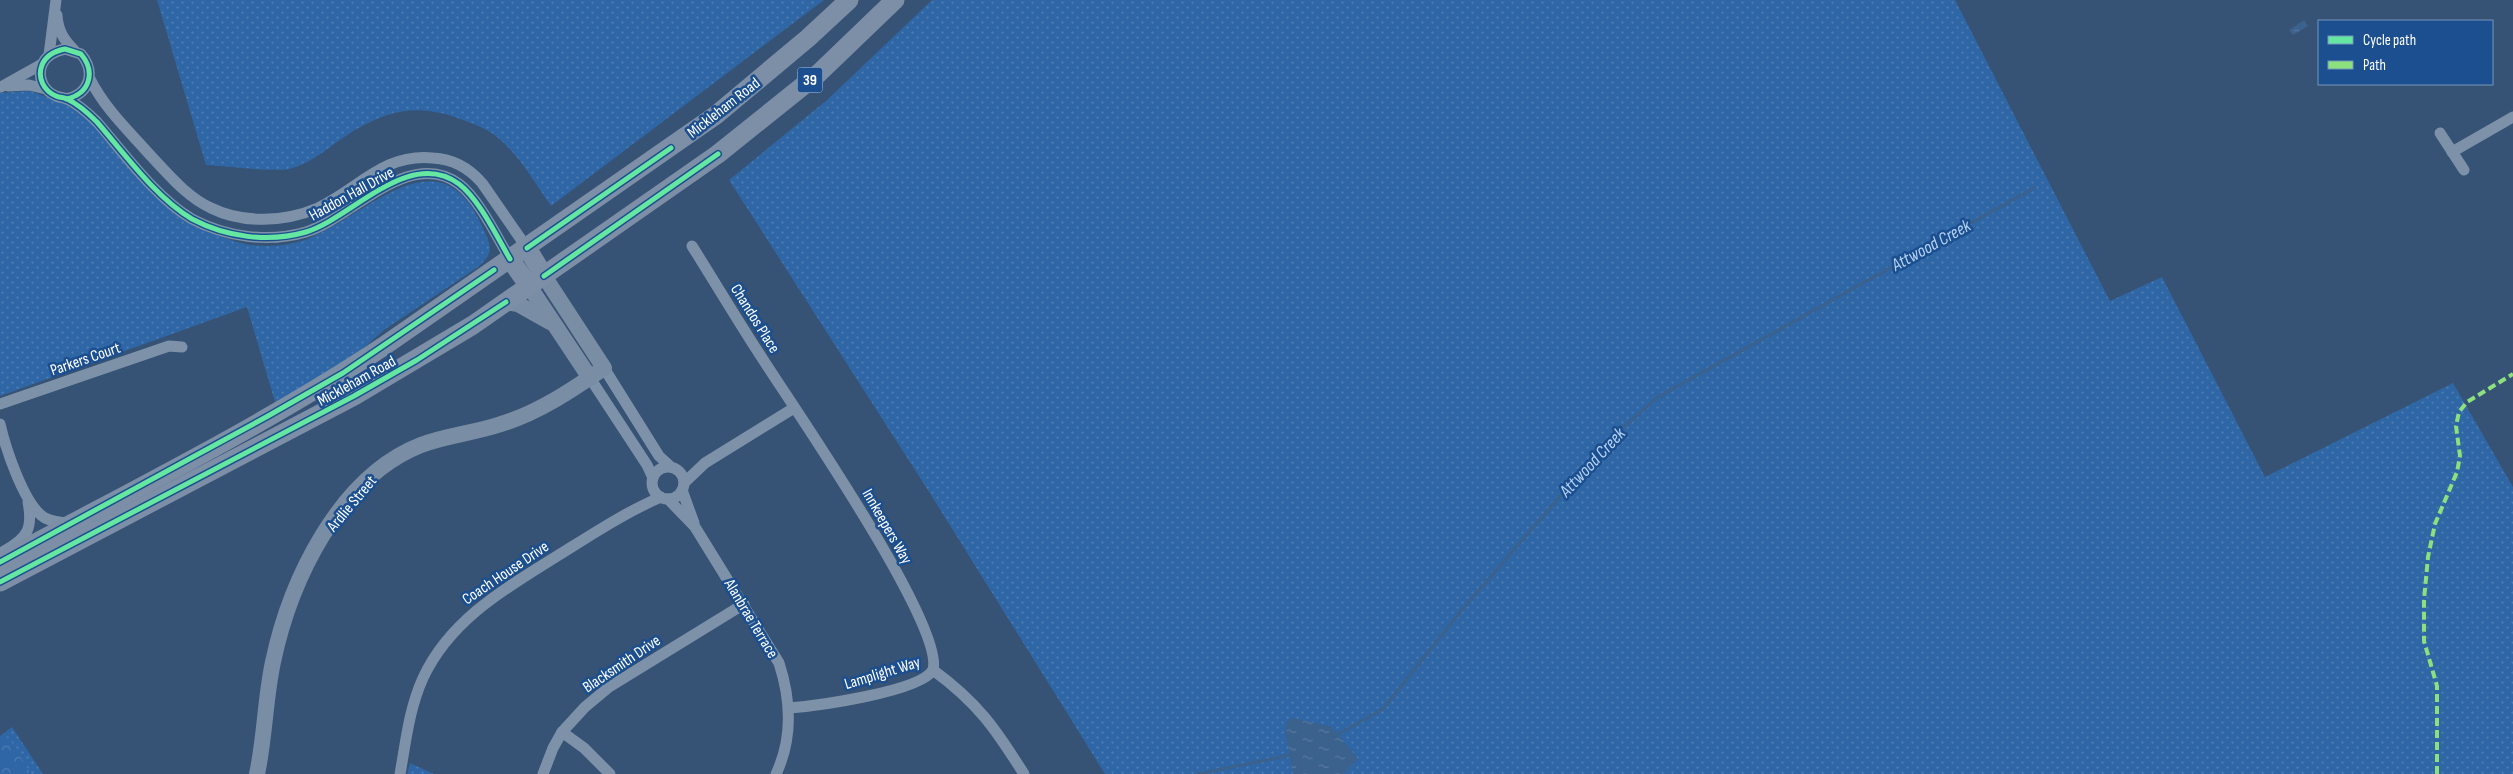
<svg xmlns="http://www.w3.org/2000/svg" width="2513" height="774" font-family="'Sofia Sans Condensed',sans-serif">
	<style>
		.grass { fill: url(#grass-dots) }
		.forest { fill: url(#forest-crowns) }
		.water { fill: url(#water-ripples) }
		.lines { fill: none; stroke-linecap: round; stroke-linejoin: round }
		.stream { stroke: #3b618d; stroke-width: 3 }
		.street { stroke: #7d92a8; stroke-width: 11 }
		.secondary { stroke: #798da4; stroke-width: 16 }
		.primary { stroke: #7d8ea7; stroke-width: 19 }
		.quiet { stroke: #8de07e; stroke-width: 4; stroke-dasharray: 8 4; stroke-linecap: butt }
		.cycleway-casing { stroke: #1b4f8f; stroke-width: 8 }
		.cycleway { stroke: #66e7a1; stroke-width: 5 }
		.labels { text-anchor: middle; stroke-width: 5; stroke-linejoin: round; paint-order: stroke }
		.shield { fill: #1b4f8f; stroke: #bbcadd; stroke-width: 1 }
		.shield-label { font-size: 15px; font-weight: bold; fill: #fff }
		.street-label { font-size: 16px; fill: #fff; stroke: #1b4f8f }
		.water-label { font-size: 18px; font-style: italic; fill: #b5d3f5; stroke: #1b4f8f }
	</style>
	<defs>
		<pattern id="grass-dots" width="8" height="8" patternUnits="userSpaceOnUse" patternTransform="scale(1.25)"><rect width="8" height="8" fill="#2f66a5"/><path d="M2 2h.1M6 6h.1" fill="none" stroke="#4e7db2" stroke-width="1.8" stroke-linecap="round"/></pattern>
		<pattern id="forest-crowns" width="20" height="18" patternUnits="userSpaceOnUse" patternTransform="scale(1.25)"><rect width="20" height="18" fill="#2f66a5"/><path d="M2 6a3 3 0 1 1 6 0M12 15a3 3 0 1 1 6 0" fill="none" stroke="#4e7db2"/></pattern>
		<pattern id="water-ripples" width="26" height="14" patternUnits="userSpaceOnUse" patternTransform="scale(1.25)"><rect width="26" height="14" fill="#3b618d"/><path d="M2 4q2-2 4 0t4 0M15 11q2-2 4 0t4 0" fill="none" stroke="#58799e"/></pattern>
	</defs>
	<rect width="100%" height="100%" fill="#365274"/>
	<!-- grass -->
	<g class="grass">
		<path d="M157,0H824L551,206C535,183 519,155 497,137C486,128 472,123 460,119C419,104 392,109 355,130C333,143 314,163 289,169C272,172 226,166 206,165Z"/>
		<polygon points="932,0 1955,0 2110,301 2162,277 2265,477 2453,383 2513,487 2513,774 1105,774 931,495 729,180 827,100"/>
		<path d="M29,91C49,97 71,105 88,117C100,127 110,142 121,154C154,191 194,232 245,244C265,248 293,246 312,237C374,209 441,132 483,228C492,247 494,253 478,267L384,330L344,365L275,402L247,307L0,396V93Z"/>
		<polygon points="12,727 43,774 0,774 0,736"/>
		<polygon points="410,763 434,774 407,774"/>
	</g>
	<!-- forest -->
	<polygon class="forest" points="0,737 9,738 31,774 0,774"/>
	<!-- water -->
	<g class="water">
		<polygon points="2304,20 2308,26 2293,35 2289,30"/>
		<polygon points="1293,718 1332,727 1358,759 1343,774 1293,774 1285,730 1288,720"/>
	</g>
	<g class="lines">
		<!-- stream -->
		<g class="stream">
			<polyline points="1335,736 1383,709 1460,612 1607,442 1658,397 2034,188"/>
			<polyline points="1198,774 1291,755"/>
		</g>
		<!-- street -->
		<g class="street">
			<path d="M57,15C58,30 63,39 74,50"/>
			<polyline points="49,55 56,0"/>
			<path d="M90,79C105,109 129,131 151,156C169,175 187,197 211,208C243,224 285,222 318,208C359,189 383,153 433,158C453,159 469,168 482,183L527,248"/>
			<polyline points="8,86 29,85 46,89"/>
			<polyline points="1,87 42,64"/>
			<path d="M66,99C90,94 96,72 81,54L65,49C55,51 46,55 42,65C37,78 44,91 56,96C60,98 64,97 67,99C78,104 89,114 97,122C124,153 156,198 192,219C226,237 268,243 306,232C352,218 409,147 459,184C479,199 497,237 510,259"/>
			<polyline points="2440,133 2464,170"/>
			<polyline points="2452,152 2513,117"/>
			<path d="M692,246C716,284 739,323 764,361C794,408 945,626 933,670"/>
			<polyline points="604,368 659,456 671,467"/>
			<polyline points="590,378 647,465 653,478"/>
			<polyline points="0,404 169,346 182,347"/>
			<path d="M0,424C5,446 24,506 45,518C53,522 63,523 72,523"/>
			<circle cx="668" cy="483" r="16"/>
			<polyline points="684,483 705,463 794,408"/>
			<polyline points="682,490 694,523"/>
			<path d="M668,499L695,527L779,663C791,700 793,738 776,774"/>
			<path d="M4,551C28,538 33,528 28,502"/>
			<path d="M933,670C978,703 995,728 1024,774"/>
			<path d="M789,708C815,706 920,692 933,670"/>
			<polyline points="562,732 584,748 610,774"/>
			<path d="M400,774C406,741 409,709 423,678C451,618 508,587 562,553C594,533 626,512 661,497"/>
			<polyline points="543,774 553,748 562,732 585,707 609,687 744,604"/>
		</g>
		<!-- secondary -->
		<g class="secondary">
			<polyline points="529,286 590,378"/>
			<polyline points="506,302 518,304 550,322"/>
			<path d="M257,774C265,737 265,699 273,662C290,581 339,477 421,445C447,435 475,433 501,424C538,413 572,390 604,368L544,276"/>
		</g>
		<!-- primary -->
		<g class="primary">
			<polyline points="527,248 544,276"/>
			<polyline points="510,259 529,286"/>
			<path d="M0,562C129,492 262,427 384,346L716,115L808,38L849,0"/>
			<polyline points="0,582 354,396 473,325 718,154 819,73 895,0"/>
		</g>
		<!-- quiet -->
		<polyline class="quiet" points="2437,774 2437,686 2424,641 2424,600 2428,557 2435,524 2457,472 2460,456 2456,426 2459,412 2467,402 2513,374"/>
		<!-- cycleway casing -->
		<g class="cycleway-casing">
			<g id="cycleway">
				<path d="M66,99C90,94 96,72 81,54L65,49C55,51 46,55 42,65C37,78 44,91 56,96C60,98 64,97 67,99C78,104 89,114 97,122C124,153 156,198 192,219C226,237 268,243 306,232C352,218 409,147 459,184C479,199 497,237 510,259"/>
				<polyline points="527,248 671,148"/>
				<polyline points="544,276 718,154"/>
				<polyline points="0,562 268,416 343,373 494,270"/>
				<polyline points="0,582 354,396 417,360 506,302"/>
			</g>
		</g>
		<!-- cycleway -->
		<use href="#cycleway" class="cycleway"/>
	</g>
	<g class="labels">
		<!-- shield labels -->
		<rect class="shield" x="797.5" y="67.5" width="25" height="25" rx="4"/>
		<g class="shield-label">
			<text x="810" y="85">39</text>
		</g>
		<!-- street labels -->
		<g class="street-label">
			<text transform="translate(723 107) rotate(-38)" y="6">Mickleham Road</text>
			<text transform="translate(351 193) rotate(-29)" y="6">Haddon Hall Drive</text>
			<text transform="translate(756 318) rotate(58)" y="6">Chandos Place</text>
			<text transform="translate(85 358) rotate(-19)" y="6">Parkers Court</text>
			<text transform="translate(356 380) rotate(-29)" y="6">Mickleham Road</text>
			<text transform="translate(351 503) rotate(-50)" y="6">Ardlie Street</text>
			<text transform="translate(888 526) rotate(60)" y="6">Innkeepers Way</text>
			<text transform="translate(505 572) rotate(-34)" y="6">Coach House Drive</text>
			<text transform="translate(752 618) rotate(59)" y="6">Alanbrae Terrace</text>
			<text transform="translate(621 663) rotate(-34)" y="6">Blacksmith Drive</text>
			<text transform="translate(882 672) rotate(-17)" y="6">Lamplight Way</text>
		</g>
		<!-- water labels -->
		<g class="water-label">
			<text transform="translate(1931 245) rotate(-29)" y="6">Attwood Creek</text>
			<text transform="translate(1592 462) rotate(-47)" y="6">Attwood Creek</text>
		</g>
	</g>
	<!-- legend -->
	<rect x="2318" y="20" width="175" height="65" fill="#1b4f8f" stroke="#7695bc"/>
	<rect x="2328" y="36" width="25" height="8" fill="#66e7a1" stroke="#7695bc"/>
	<text x="2363" y="45" font-size="15" fill="#ffffff">Cycle path</text>
	<rect x="2328" y="61" width="25" height="8" fill="#8de07e" stroke="#7695bc"/>
	<text x="2363" y="70" font-size="15" fill="#ffffff">Path</text>
</svg>
